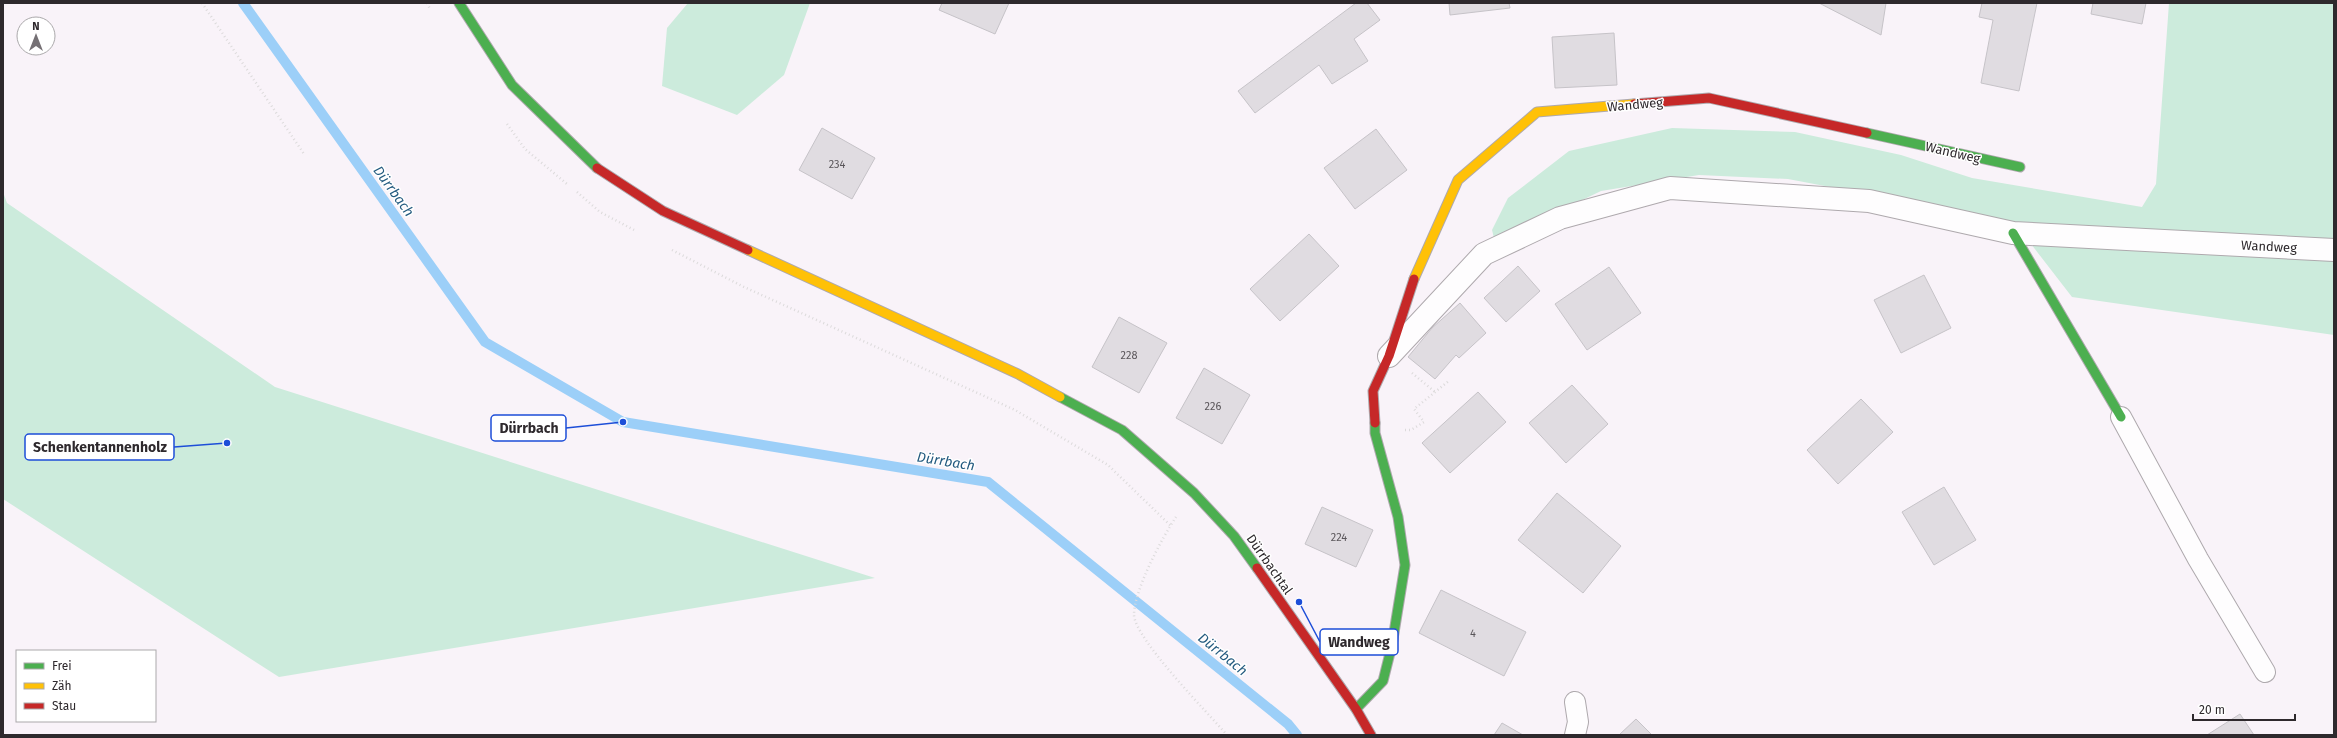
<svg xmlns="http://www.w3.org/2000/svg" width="2337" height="738" font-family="'Fira Sans',sans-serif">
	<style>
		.green { fill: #ccebdc }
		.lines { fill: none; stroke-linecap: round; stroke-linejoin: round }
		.stream { stroke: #9ccff8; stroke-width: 10 }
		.building { fill: #e0dce1; stroke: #c6c3c8 }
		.lane-casing { stroke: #aea9ad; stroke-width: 22 }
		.street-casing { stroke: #aea9ad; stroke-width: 24 }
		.fast-casing { stroke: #aea9ad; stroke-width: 11 }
		.slow-casing { stroke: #aea9ad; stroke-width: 11 }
		.jam-casing { stroke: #aea9ad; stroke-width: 11 }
		.path { stroke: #dcdadb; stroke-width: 2.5; stroke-dasharray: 1 3; stroke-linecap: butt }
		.lane { stroke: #fefdfe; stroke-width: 20 }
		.street { stroke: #fefdfe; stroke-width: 22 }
		.fast { stroke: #4caf50; stroke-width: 9 }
		.slow { stroke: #ffc107; stroke-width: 9 }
		.jam { stroke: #c62828; stroke-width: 9 }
		.labels { text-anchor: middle; stroke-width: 3; stroke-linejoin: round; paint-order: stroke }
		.number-label { font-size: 11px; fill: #5a565a }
		.street-label { font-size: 13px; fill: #2e292d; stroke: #fff }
		.water-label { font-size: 14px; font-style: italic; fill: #235a7f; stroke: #fff }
		.leader { fill: none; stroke: #1d4ed8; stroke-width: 1.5 }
		.callout-dot { fill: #1d4ed8; stroke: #fff; stroke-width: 1.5 }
		.callout { fill: #fff; stroke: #1d4ed8; stroke-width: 1.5 }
		.callout-label { font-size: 14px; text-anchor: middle; font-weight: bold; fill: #2e292d }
	</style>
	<rect width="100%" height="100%" fill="#f9f3f9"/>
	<!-- green -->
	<g class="green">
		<polygon points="688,3 810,3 784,75 737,115 662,86 667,28"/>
		<polygon points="2169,3 2334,3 2334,335 2072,297 2014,222 1788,179 1699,175 1601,191 1495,242 1492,230 1508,198 1569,151 1672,128 1795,132 1901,155 1972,178 2142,207 2156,184"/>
		<polygon points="3,192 7,203 275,387 875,578 279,677 3,499"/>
	</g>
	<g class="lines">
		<!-- stream -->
		<polyline class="stream" points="243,3 485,342 623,422 988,482 1288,724 1297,735"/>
	</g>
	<!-- building -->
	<g class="building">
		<polygon points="942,3 1009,3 995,34 939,10"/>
		<polygon points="1356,3 1367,3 1380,20 1354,39 1368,61 1332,84 1319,65 1255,113 1238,91"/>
		<polygon points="1449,3 1509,3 1510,8 1450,15"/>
		<polygon points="1819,3 1886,3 1881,35"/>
		<polygon points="1982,3 2037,3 2019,91 1981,83 1993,20 1979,17"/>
		<polygon points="2093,3 2146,3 2142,24 2091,14"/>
		<polygon points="1614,33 1617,85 1555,88 1552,37"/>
		<polygon points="822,128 875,158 852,199 799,170"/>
		<polygon points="1376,129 1407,170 1355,209 1324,168"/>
		<polygon points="1309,234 1339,266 1280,321 1250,289"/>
		<polygon points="1518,266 1540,291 1506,322 1484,298"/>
		<polygon points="1609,267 1641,313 1587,350 1555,304"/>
		<polygon points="1924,275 1951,328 1901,353 1874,300"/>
		<polygon points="1460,303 1486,333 1459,358 1456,355 1435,379 1408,357 1432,328"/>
		<polygon points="1119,317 1167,343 1139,393 1092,367"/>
		<polygon points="1204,368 1250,395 1222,444 1176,418"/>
		<polygon points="1572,385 1608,424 1566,463 1529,423"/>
		<polygon points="1478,392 1506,422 1450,473 1422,443"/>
		<polygon points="1861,399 1893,432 1838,484 1807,450"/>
		<polygon points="1944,487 1976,540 1934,565 1902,512"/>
		<polygon points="1557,493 1621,546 1583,593 1518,540"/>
		<polygon points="1322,507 1373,530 1356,567 1305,544"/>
		<polygon points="1441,590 1526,632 1504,676 1419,633"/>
		<polygon points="2240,714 2254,735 2207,735"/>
		<polygon points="1636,719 1652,735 1619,735"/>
		<polygon points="1502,723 1523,735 1494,735"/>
	</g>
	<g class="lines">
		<!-- lane casing -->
		<g class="lane-casing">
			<g id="lane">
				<polyline points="2121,417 2198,559 2265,672"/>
				<polyline points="1575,735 1578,722 1575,702"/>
			</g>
		</g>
		<!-- street casing -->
		<g class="street-casing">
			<polyline id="street" points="1389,356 1484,254 1560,218 1670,188 1869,201 2013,233 2334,250"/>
		</g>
		<!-- fast casing -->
		<g class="fast-casing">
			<g id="fast">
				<polyline points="459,3 512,85 597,168"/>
				<polyline points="1867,133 2020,167"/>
				<polyline points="2013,233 2121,417"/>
				<polyline points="1060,397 1122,430 1194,493 1234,536 1257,568"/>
				<polyline points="1356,709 1383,681 1392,645 1405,565 1398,517 1375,433 1375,423"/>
			</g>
		</g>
		<!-- slow casing -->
		<g class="slow-casing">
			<g id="slow">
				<polyline points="748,250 1018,374 1060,397"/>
				<polyline points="1414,279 1458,180 1537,112 1634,104"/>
			</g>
		</g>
		<!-- jam casing -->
		<g class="jam-casing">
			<g id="jam">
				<polyline points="1634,104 1709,98 1867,133"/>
				<polyline points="597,168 663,211 748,250"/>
				<polyline points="1375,423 1373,391 1389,356 1414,279"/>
				<polyline points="1257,568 1356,709 1371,735"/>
			</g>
		</g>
		<!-- path -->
		<g class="path">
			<polyline points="202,3 304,154"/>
			<polyline points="427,3 430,9"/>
			<polyline points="507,124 525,149 567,184"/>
			<polyline points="577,192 600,212 636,231"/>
			<polyline points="672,250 744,287 1015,410 1108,465 1171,526"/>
			<polyline points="1412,373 1435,392"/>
			<polyline points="1405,430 1411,430 1424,422 1414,409 1450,380"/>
			<path d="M1176,517C1162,538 1134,590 1134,615C1135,639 1209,714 1227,735"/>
		</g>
		<!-- lane -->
		<use href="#lane" class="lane"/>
		<!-- street -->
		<use href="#street" class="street"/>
		<!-- fast -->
		<use href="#fast" class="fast"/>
		<!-- slow -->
		<use href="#slow" class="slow"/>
		<!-- jam -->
		<use href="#jam" class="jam"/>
	</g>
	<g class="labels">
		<!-- number labels -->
		<g class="number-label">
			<text x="837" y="168">234</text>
			<text x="1129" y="359">228</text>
			<text x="1213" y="410">226</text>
			<text x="1339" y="541">224</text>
			<text x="1473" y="637">4</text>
		</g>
		<!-- street labels -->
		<g class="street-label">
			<text transform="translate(1635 104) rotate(-5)" y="5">Wandweg</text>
			<text transform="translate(1953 152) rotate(13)" y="5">Wandweg</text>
			<text transform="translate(2269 246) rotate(3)" y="5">Wandweg</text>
			<text transform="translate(1270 564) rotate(55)" y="5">Dürrbachtal</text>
		</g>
		<!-- water labels -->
		<g class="water-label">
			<text transform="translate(394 191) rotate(54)" y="5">Dürrbach</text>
			<text transform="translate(946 461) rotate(9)" y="5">Dürrbach</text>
			<text transform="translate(1223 654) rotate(39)" y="5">Dürrbach</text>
		</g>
	</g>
	<!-- callouts -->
	<path class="leader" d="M623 422L566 428M227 443L174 447M1299 602L1320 642"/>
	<g class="callout-dot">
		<circle cx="623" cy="422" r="4"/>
		<circle cx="227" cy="443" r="4"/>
		<circle cx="1299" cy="602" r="4"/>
	</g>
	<g class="callout">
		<rect x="491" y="415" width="75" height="26" rx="4"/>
		<rect x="25" y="434" width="149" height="26" rx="4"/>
		<rect x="1320" y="629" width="78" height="26" rx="4"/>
	</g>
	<g class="callout-label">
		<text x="529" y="433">Dürrbach</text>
		<text x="100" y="452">Schenkentannenholz</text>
		<text x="1359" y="647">Wandweg</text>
	</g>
	<!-- border -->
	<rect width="2337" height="738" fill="none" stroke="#2e292d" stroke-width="8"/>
	<!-- legend -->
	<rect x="16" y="650" width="140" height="72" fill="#ffffff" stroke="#aba9ab"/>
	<rect x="24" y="663" width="20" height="6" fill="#4caf50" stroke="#aba9ab"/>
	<text x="52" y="670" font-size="12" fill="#2e292d">Frei</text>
	<rect x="24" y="683" width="20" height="6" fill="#ffc107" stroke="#aba9ab"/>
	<text x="52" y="690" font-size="12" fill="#2e292d">Zäh</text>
	<rect x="24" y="703" width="20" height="6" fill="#c62828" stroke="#aba9ab"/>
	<text x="52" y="710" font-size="12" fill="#2e292d">Stau</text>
	<!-- north arrow -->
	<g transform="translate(36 36)"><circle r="19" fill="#ffffff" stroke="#aba9ab"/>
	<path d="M0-3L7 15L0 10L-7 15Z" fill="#757074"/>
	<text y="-6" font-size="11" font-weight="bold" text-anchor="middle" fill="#2e292d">N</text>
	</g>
	<!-- scale -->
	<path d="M2193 714v6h102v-6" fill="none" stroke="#2e292d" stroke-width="2"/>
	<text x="2199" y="714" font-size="12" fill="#2e292d" stroke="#ffffff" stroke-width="3" paint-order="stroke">20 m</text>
</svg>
